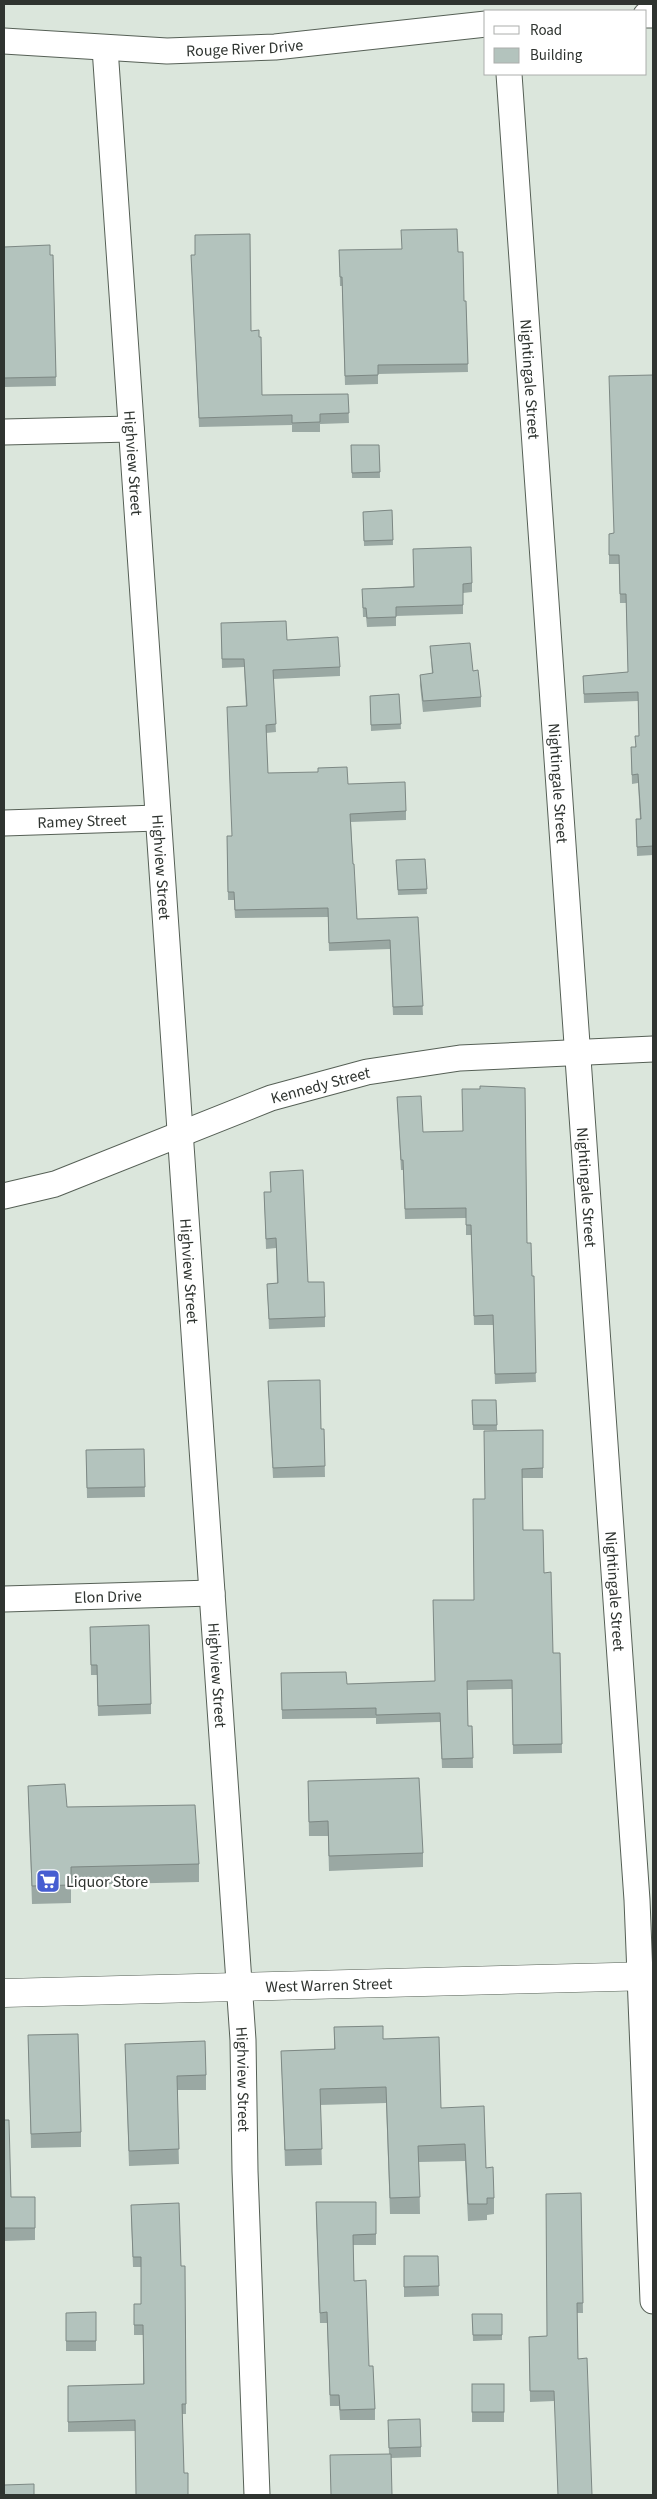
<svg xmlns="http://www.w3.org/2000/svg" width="657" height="2499" font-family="'Source Sans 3',sans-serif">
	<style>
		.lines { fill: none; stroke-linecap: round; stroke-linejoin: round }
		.street-casing { stroke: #566056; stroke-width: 27 }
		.secondary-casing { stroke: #566056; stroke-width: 29 }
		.street { stroke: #fff; stroke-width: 25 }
		.secondary { stroke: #fff; stroke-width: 28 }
		.wall { fill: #9aa8a3 }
		.building { fill: #b3c3bd; stroke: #7d8884 }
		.labels { text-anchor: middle; stroke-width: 4.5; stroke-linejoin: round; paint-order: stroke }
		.street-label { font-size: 16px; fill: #2f3430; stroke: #fff }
		.poi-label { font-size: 16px; fill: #2f3430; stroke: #fff; text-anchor: start }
	</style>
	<rect width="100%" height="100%" fill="#dbe6dc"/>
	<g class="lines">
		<!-- street casing -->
		<g class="street-casing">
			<g id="street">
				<polyline points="646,15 653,15"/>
				<path id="s1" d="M4,41L167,51L275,47L486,24"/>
				<path id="s2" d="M105,48L243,2040L245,2171L257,2495"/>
				<path id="s3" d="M509,74L637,1900L653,2301"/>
				<polyline points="4,432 131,429"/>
				<path id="s4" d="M4,823L158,818"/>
				<path id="s5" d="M4,1196L55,1184L271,1098L367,1072L460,1058L653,1049"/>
				<path id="s6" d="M4,1599L212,1593"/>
			</g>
		</g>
		<!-- secondary casing -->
		<g class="secondary-casing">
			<g id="secondary">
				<path id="s7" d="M4,1993L653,1976"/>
			</g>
		</g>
		<!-- street -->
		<use href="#street" class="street"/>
		<!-- secondary -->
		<use href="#secondary" class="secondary"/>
	</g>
	<!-- wall -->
	<g class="wall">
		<polygon points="4,247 50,255 53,255 56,386 4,387"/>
		<polygon points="339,250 458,252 464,301 466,301 468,372 378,374 378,384 345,385 342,286 340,286"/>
		<polygon points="191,255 251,331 262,395 348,394 349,423 320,424 320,432 292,432 292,425 199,427"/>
		<polygon points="653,375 653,855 637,856 636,819 640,819 638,783 632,784 631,747 635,747 639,736 638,701 584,703 583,676 628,672 626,603 620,603 619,564 609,564 609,534 614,533"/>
		<polygon points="351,445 379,445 380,478 352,478"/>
		<polygon points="392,510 393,545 364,546 363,512"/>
		<polygon points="472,583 472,592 463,593 463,614 396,616 396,626 367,627 366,617 363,617 362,589"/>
		<polygon points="221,623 287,640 340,667 340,676 273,679 276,732 266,733 268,773 348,784 406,811 406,820 351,822 353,864 357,919 418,917 423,1015 393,1015 390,949 329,951 328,917 235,918 234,900 228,900 227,836 232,836 246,706 244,667 222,668"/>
		<polygon points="430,646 473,671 481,697 481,707 423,712 420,685 420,675 432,674"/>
		<polygon points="399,694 401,729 371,731 370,696"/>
		<polygon points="425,859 427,894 398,895 396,860"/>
		<polygon points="397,1097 423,1132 527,1243 532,1276 536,1382 495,1384 493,1325 474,1325 471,1235 466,1235 466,1218 405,1219 403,1170 401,1170"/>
		<polygon points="270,1172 308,1282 325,1317 325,1327 269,1329 267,1284 277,1283 276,1248 266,1249 264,1192 271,1192"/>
		<polygon points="268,1381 321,1429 324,1429 325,1477 273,1478"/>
		<polygon points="472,1400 496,1400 497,1430 473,1430"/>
		<polygon points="543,1430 543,1478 522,1478 523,1530 544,1573 553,1653 560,1653 562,1753 513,1754 512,1689 467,1690 468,1726 472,1726 473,1768 442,1768 440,1722 376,1724 376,1718 282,1719 281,1673 347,1684 435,1681 474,1600 485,1499"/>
		<polygon points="144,1449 145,1497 87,1498 86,1450"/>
		<polygon points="90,1627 151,1704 151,1714 98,1716 97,1675 91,1675"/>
		<polygon points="308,1781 423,1853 423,1867 329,1871 328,1836 309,1836"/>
		<polygon points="28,1786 67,1807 199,1864 199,1882 71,1885 71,1903 32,1904"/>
		<polygon points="334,2027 383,2039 441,2108 486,2168 494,2198 494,2214 487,2215 487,2220 468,2221 465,2161 419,2162 420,2214 390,2214 386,2103 320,2105 322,2165 285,2166 281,2051 334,2049"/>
		<polygon points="28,2035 81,2132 81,2147 31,2148"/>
		<polygon points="125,2044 206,2075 206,2090 177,2090 179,2164 129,2166"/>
		<polygon points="4,2120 11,2197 35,2197 35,2240 4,2241"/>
		<polygon points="581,2193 583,2313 577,2313 578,2359 554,2401 530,2402 529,2337 547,2336"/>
		<polygon points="376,2202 376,2245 353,2245 354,2281 369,2366 375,2409 375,2420 340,2420 339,2406 330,2406 327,2323 320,2323 316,2213"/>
		<polygon points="131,2215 181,2266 186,2324 186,2414 182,2414 184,2473 135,2431 68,2432 68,2386 143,2384 143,2335 134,2335 134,2304 141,2304 141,2267 133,2267"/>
		<polygon points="404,2256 438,2256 439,2296 404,2297"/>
		<polygon points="96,2312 96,2351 66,2351 66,2313"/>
		<polygon points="472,2314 502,2314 502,2340 473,2341"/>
		<rect x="472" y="2384" width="32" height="38"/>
		<polygon points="388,2430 421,2447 421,2457 391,2458 389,2454"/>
	</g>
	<!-- building -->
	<g class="building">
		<polygon points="457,229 458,252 463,252 464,301 466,301 468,364 378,365 378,375 345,376 342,277 340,277 339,250 402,249 401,230"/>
		<polygon points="250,234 251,331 259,330 259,337 261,337 262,395 348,394 349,413 320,414 320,422 292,423 292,415 199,418 191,255 195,255 195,235"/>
		<polygon points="50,245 50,255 53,255 56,377 4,378 4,247"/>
		<polygon points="653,375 653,846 637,847 636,819 641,819 638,774 632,775 631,747 636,747 635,736 639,736 638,692 584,694 583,676 628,672 626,594 620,594 619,555 609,555 609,534 614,533 609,376"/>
		<polygon points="351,445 379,445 380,472 352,473"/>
		<polygon points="392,510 393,540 364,541 363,512"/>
		<polygon points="471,547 472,583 463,584 463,605 396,607 396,617 367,618 366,608 363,608 362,589 414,587 413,549"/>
		<polygon points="286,621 287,640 338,637 340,667 273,670 276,724 266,725 268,773 318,772 318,768 347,767 348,784 405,782 406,811 350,814 353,864 354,864 357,919 418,917 423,1006 393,1007 390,940 329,943 328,908 235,910 234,892 228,892 227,836 232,836 227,707 247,706 244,659 222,659 221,623"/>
		<polygon points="470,643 473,671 478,670 481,697 423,701 420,675 433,673 430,646"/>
		<polygon points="399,694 401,724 371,725 370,696"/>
		<polygon points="425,859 427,889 398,890 396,860"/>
		<polygon points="480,1086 525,1088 527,1243 531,1243 532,1276 534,1276 536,1373 495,1374 493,1315 474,1316 471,1225 466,1225 466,1208 405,1209 403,1160 401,1160 397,1097 421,1096 423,1132 463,1131 462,1089 480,1089"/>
		<polygon points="303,1170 308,1282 324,1282 325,1317 269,1319 267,1284 278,1283 276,1238 266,1239 264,1192 271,1192 270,1172"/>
		<polygon points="320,1380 321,1429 324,1429 325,1466 273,1468 268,1381"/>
		<polygon points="472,1400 496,1400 497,1425 473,1425"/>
		<polygon points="543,1430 543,1468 522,1469 523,1530 543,1530 544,1573 551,1572 553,1653 560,1653 562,1744 513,1745 512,1680 467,1681 468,1726 472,1726 473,1758 442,1759 440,1713 376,1715 376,1708 282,1710 281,1673 346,1672 347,1684 435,1681 433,1600 474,1600 473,1499 485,1499 484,1431"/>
		<polygon points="144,1449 145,1487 87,1488 86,1450"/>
		<polygon points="149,1625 151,1704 98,1706 97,1665 91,1665 90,1627"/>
		<polygon points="419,1778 423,1853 329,1856 328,1821 309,1822 308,1781"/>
		<polygon points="65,1784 67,1807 195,1805 199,1864 71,1867 71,1885 32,1886 28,1786"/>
		<polygon points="383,2026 383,2039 439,2037 441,2108 484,2106 486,2168 493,2167 494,2198 487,2198 487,2204 468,2204 465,2144 418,2146 420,2197 390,2198 386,2087 320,2089 322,2149 285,2150 281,2051 335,2049 334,2027"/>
		<polygon points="78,2034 81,2132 31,2134 28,2035"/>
		<polygon points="205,2041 206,2075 177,2076 179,2149 129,2151 125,2044"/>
		<polygon points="4,2120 9,2120 11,2197 35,2197 35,2228 4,2228"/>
		<polygon points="581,2193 583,2303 577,2303 578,2359 587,2358 592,2495 558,2495 554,2391 530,2391 529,2337 547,2336 546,2194"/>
		<polygon points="316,2202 376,2202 376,2234 353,2235 354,2281 366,2280 369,2366 373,2366 375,2409 340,2410 339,2395 330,2395 327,2312 320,2313"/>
		<polygon points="179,2203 181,2266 185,2266 186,2404 182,2404 184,2473 188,2473 188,2495 136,2495 135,2420 68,2422 68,2386 144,2384 143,2325 134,2325 134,2304 141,2304 141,2257 133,2257 131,2205"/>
		<polygon points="404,2256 438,2256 439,2286 404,2287"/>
		<polygon points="96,2312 96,2341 66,2341 66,2313"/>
		<polygon points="472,2314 502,2314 502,2335 473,2335"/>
		<rect x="472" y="2384" width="32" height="28"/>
		<polygon points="420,2419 421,2447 389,2448 388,2420"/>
		<polygon points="391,2454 392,2495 331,2495 330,2455"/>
		<polygon points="34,2484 34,2495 4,2495 4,2485"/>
	</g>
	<!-- icons -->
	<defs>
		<g id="supermarket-square" transform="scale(1.25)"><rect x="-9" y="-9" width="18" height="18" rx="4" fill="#465dd1" stroke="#fff"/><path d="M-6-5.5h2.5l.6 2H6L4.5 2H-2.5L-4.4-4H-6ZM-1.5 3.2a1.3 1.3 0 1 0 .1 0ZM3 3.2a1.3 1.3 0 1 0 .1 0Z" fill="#fff"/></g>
	</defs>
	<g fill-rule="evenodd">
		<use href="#supermarket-square" x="48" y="1881"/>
	</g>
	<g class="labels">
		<!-- street labels -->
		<g class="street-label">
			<text dy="6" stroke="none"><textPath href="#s1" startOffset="241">Rouge River Drive</textPath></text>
			<text dy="6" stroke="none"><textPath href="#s3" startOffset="306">Nightingale Street</textPath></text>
			<text dy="6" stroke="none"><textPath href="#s2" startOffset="416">Highview Street</textPath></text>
			<text dy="6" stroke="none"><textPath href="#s3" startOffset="711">Nightingale Street</textPath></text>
			<text dy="6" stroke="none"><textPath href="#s4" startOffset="78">Ramey Street</textPath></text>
			<text dy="6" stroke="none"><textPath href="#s2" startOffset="821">Highview Street</textPath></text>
			<text dy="6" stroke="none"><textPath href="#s5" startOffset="336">Kennedy Street</textPath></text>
			<text dy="6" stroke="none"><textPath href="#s3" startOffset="1116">Nightingale Street</textPath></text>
			<text dy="6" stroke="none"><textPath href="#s2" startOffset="1226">Highview Street</textPath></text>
			<text dy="6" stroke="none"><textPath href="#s3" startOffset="1521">Nightingale Street</textPath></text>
			<text dy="6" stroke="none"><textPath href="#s6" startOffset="104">Elon Drive</textPath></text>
			<text dy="6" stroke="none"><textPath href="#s2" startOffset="1631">Highview Street</textPath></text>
			<text dy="6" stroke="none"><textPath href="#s7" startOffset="325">West Warren Street</textPath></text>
			<text dy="6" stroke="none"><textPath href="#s2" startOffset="2036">Highview Street</textPath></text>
		</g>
		<!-- poi labels -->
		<g class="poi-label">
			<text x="66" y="1887">Liquor Store</text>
		</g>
	</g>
	<!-- border -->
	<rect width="657" height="2499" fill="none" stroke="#2f3430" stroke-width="10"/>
	<!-- legend -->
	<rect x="484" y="10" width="162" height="65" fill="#ffffff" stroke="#acaeac"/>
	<rect x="494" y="26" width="25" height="8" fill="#ffffff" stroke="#acaeac"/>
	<text x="530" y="35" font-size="15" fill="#2f3430">Road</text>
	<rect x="494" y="48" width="25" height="15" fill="#b3c3bd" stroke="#acaeac"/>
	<text x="530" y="60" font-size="15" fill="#2f3430">Building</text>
</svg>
